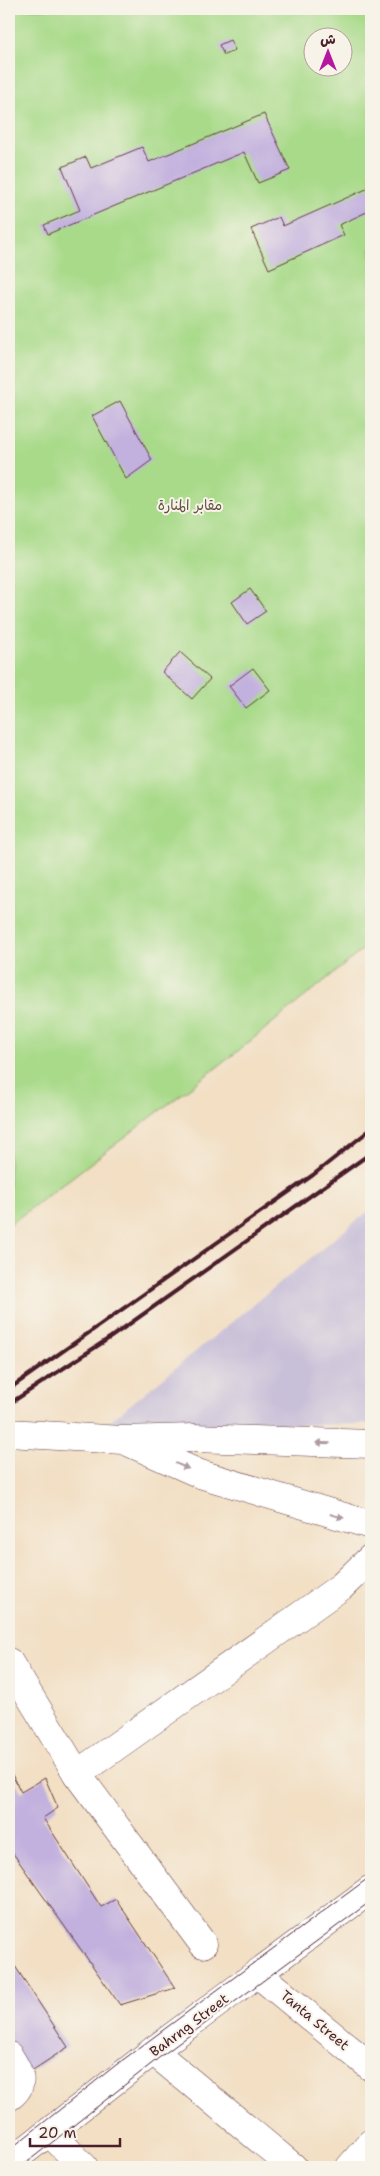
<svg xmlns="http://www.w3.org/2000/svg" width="380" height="2176" font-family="'Shantell Sans','Playpen Sans Arabic',sans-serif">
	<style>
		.industrial { fill: #c8bfd8 }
		.green { fill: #a8da89; stroke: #797c5a; fill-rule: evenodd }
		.building { fill: #c2b1de }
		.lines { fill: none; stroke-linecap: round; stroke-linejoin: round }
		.minor-casing { stroke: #633c42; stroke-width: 29 }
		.major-casing { stroke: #633c42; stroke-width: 29 }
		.minor { stroke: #fff; stroke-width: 28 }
		.major { stroke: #fff; stroke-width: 28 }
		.tram { stroke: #4a1f2b; stroke-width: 1 }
		.rail { stroke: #4a1f2b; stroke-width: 4 }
		.oneway { fill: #ae9aa0 }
		.labels { text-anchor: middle; stroke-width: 4; stroke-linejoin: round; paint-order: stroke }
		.park-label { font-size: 14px; fill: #624e42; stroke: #f7f3e8 }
		.street-label { font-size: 14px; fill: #4a1f2b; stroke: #f7f3e8 }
	</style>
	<rect width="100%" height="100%" fill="#f7f3e8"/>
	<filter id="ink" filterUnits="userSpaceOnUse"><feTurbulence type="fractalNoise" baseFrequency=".02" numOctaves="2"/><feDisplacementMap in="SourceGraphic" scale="10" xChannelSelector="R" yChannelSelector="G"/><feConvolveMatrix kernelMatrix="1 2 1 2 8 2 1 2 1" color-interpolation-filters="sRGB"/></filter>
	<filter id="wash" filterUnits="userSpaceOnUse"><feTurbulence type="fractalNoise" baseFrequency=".0096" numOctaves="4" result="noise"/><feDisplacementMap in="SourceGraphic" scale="20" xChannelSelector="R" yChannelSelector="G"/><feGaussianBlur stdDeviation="1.12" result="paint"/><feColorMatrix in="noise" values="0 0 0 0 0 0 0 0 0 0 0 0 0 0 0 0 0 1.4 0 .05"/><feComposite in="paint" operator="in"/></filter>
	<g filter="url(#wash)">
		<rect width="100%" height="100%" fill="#f2dfc4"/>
		<!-- industrial -->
		<polygon class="industrial" points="371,1209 371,1424 104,1426"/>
		<!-- green -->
		<path class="green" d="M9,9H371V943L233,1055L9,1225ZM312,38H342V68H312Z"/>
		<g id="blocks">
			<!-- building -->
			<g class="building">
				<polygon points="230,40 235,50 224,55 219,45"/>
				<polygon points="264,114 290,170 258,183 244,152 48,234 44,225 80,210 62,167 86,157 91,168 142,147 149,162"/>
				<polygon points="371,187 371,210 339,225 344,235 269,269 251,229 279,217 283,226"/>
				<polygon points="120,401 152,460 126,479 92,416"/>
				<polygon points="250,589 266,611 247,624 232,602"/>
				<polygon points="180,652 210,679 192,699 162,672"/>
				<polygon points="253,668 270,690 246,708 229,686"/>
				<polygon points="9,1769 21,1792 45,1778 58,1808 43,1818 101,1907 116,1899 175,1988 120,2005 10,1849 9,1850"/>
				<polygon points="9,1957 68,2047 27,2074 9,2045"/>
			</g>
		</g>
	</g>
	<g filter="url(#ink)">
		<use href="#blocks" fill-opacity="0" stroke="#633c42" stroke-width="1"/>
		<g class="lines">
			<!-- minor casing -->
			<g class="minor-casing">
				<g id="minor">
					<polyline points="9,1662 77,1774 203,1944"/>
					<polyline points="77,1774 321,1601 342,1586 371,1558"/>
					<polyline points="258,1974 371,2067"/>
					<polyline points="153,2051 293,2167"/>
					<path d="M9,2056C19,2071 27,2084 9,2097"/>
					<polyline points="49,2132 84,2167"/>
					<polyline points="9,2163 153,2051 371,1889"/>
					<polyline points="350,2167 371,2143"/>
				</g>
			</g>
			<!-- major casing -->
			<g class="major-casing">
				<g id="major">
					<polyline points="9,1433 122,1440 193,1438 371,1444"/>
					<polyline points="130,1443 200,1474 371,1525"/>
				</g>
			</g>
			<!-- minor -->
			<use href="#minor" class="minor"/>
			<!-- major -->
			<use href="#major" class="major"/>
			<!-- tram -->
			<g class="tram">
				<polyline points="9,2150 116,2065 371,1876"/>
				<polyline points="21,2167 160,2057 371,1901"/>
			</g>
			<!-- rail -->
			<g class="rail">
				<polyline points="9,1389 313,1175 371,1129"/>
				<polyline points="9,1404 111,1337 371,1153"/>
			</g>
		</g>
		<!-- one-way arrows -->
		<defs><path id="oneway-solid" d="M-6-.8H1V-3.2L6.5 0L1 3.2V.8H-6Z" transform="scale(1.25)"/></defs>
		<g class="oneway">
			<use href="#oneway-solid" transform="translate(323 1443) rotate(-178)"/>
			<use href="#oneway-solid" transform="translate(182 1466) rotate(23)"/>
			<use href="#oneway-solid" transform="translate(337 1516) rotate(16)"/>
		</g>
	</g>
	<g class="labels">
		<!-- park labels -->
		<g class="park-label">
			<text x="190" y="510">مقابر المنارة</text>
		</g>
		<!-- street labels -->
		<g class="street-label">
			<text transform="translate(315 2020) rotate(40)" y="5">Tanta Street</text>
			<text transform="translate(189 2025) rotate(-37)" y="5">Bahrng Street</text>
		</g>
	</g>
	<!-- margin -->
	<rect width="380" height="2176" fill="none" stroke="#f7f3e8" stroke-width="30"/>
	<!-- north arrow -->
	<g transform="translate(328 52)"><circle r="24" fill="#f7f3e8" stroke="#b29e9c"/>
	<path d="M0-4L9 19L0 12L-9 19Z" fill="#b5179e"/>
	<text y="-8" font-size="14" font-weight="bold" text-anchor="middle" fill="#4a1f2b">ش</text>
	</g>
	<!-- scale -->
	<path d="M30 2138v8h90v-8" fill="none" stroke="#4a1f2b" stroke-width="2.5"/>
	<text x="38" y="2138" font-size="15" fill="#4a1f2b" stroke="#f7f3e8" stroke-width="4" paint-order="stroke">20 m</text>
</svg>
